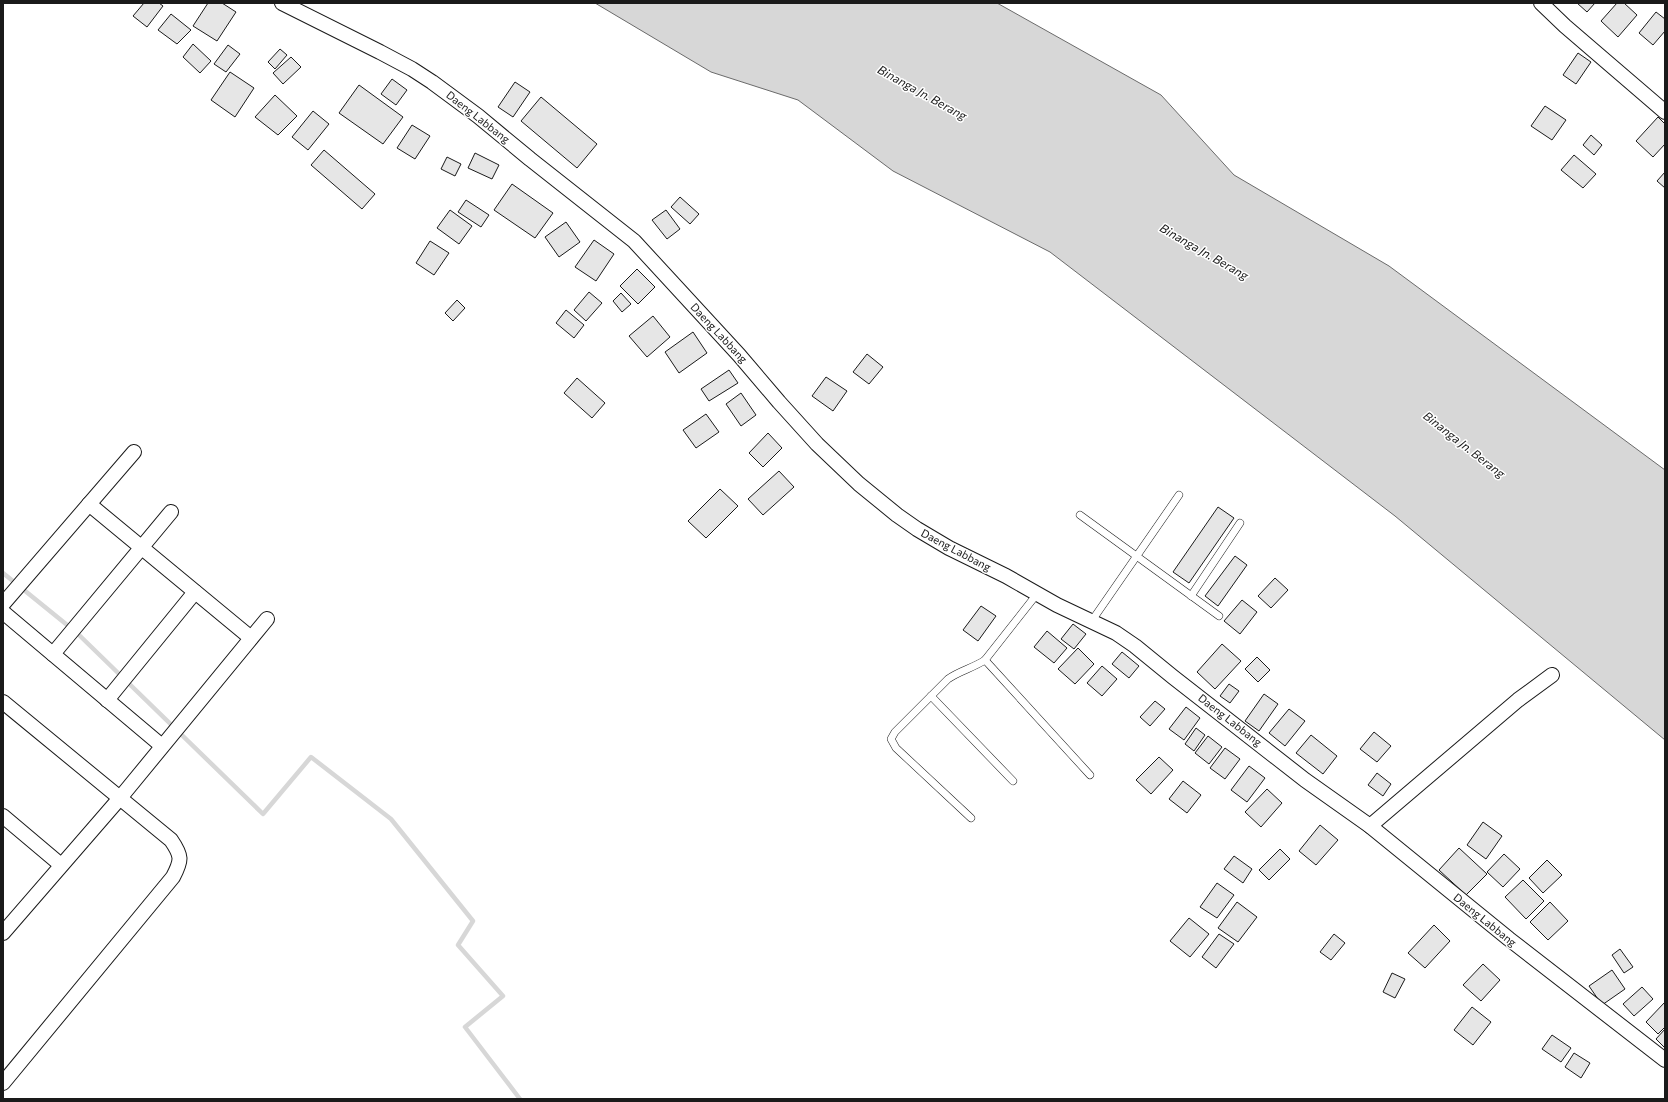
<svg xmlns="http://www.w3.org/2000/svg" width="1668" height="1102" font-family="Commissioner,sans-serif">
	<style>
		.water { fill: #d7d7d7; stroke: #6a6a6a }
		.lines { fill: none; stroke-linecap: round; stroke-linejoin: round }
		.stream { stroke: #d7d7d7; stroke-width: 4.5 }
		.building { fill: #e6e6e6; stroke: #1a1a1a }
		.service-casing { stroke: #1a1a1a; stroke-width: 8 }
		.minor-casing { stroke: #1a1a1a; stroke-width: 16 }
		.service { stroke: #fff; stroke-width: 7 }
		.minor { stroke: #fff; stroke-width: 14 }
		.labels { text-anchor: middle; stroke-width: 3; stroke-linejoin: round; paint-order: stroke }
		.street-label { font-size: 11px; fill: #1a1a1a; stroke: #fff }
		.water-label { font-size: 12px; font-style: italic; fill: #1a1a1a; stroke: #fff }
	</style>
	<rect width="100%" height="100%" fill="#fff"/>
	<!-- water -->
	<polygon class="water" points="595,3 997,3 1161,95 1234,175 1389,266 1665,470 1665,740 1395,516 1050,252 893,171 798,100 711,72"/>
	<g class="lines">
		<!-- stream -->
		<polyline class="stream" points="3,573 77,633 263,814 311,757 391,819 473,921 458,945 503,996 465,1027 520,1099"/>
	</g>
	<!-- building -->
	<g class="building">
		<polygon points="144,3 159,3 163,6 147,27 133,16"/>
		<polygon points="208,3 222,3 236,12 217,41 193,26"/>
		<polygon points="1577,3 1595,3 1587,12"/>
		<polygon points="1617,3 1624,3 1637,15 1618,37 1601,21"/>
		<polygon points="1656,12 1665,19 1665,31 1653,45 1639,33"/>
		<polygon points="171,14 191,30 177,44 158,30"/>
		<polygon points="193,44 211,61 200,73 183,57"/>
		<polygon points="228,45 240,54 226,72 214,64"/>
		<polygon points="280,49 287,55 275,69 268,62"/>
		<polygon points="1578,53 1591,62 1576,84 1563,75"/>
		<polygon points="291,57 301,67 283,84 273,73"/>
		<polygon points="230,72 254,88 235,117 211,100"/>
		<polygon points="392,79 407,90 396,105 381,94"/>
		<polygon points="515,82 530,92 513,117 498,107"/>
		<polygon points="359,85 403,117 383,144 339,113"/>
		<polygon points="275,95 297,116 278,135 255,117"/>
		<polygon points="541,97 597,144 577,168 521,121"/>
		<polygon points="1545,106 1566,120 1552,140 1531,126"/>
		<polygon points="313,111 329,124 308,150 292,137"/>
		<polygon points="1658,117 1665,124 1665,144 1653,157 1636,141"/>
		<polygon points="412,125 430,136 415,159 397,148"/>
		<polygon points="1591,135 1602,145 1594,155 1583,145"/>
		<polygon points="324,150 375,194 362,209 311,165"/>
		<polygon points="475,153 499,165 492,179 468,168"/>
		<polygon points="1574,155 1596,174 1583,188 1561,170"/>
		<polygon points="447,157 461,164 455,176 441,169"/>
		<polygon points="1665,172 1665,188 1657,181"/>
		<polygon points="512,184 553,213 535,238 494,210"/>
		<polygon points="680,197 699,214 690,224 671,207"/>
		<polygon points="466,200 489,215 481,227 458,212"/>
		<polygon points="450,210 472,226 459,244 437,228"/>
		<polygon points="666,210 680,229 667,239 652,220"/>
		<polygon points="566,222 580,242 559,257 545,237"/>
		<polygon points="594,240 614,254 596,281 575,267"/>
		<polygon points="430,241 449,253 434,275 416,263"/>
		<polygon points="637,269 655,287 638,304 620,286"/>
		<polygon points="589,292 602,303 586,321 574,310"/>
		<polygon points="621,293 631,304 622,312 613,301"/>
		<polygon points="457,300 465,308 453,321 445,313"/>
		<polygon points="566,310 584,325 574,338 556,323"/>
		<polygon points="653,316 670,337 647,357 629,336"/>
		<polygon points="693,332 707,353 679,373 665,352"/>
		<polygon points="867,354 883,367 869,384 853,372"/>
		<polygon points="729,370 738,383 709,401 701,389"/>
		<polygon points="826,377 847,391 833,411 812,396"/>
		<polygon points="577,378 605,403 592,418 564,393"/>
		<polygon points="741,393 756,415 741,426 726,404"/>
		<polygon points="706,414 719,432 696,448 683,430"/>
		<polygon points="768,433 782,448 763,467 749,453"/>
		<polygon points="779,471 794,487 763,515 748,499"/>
		<polygon points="720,489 738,506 706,538 688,521"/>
		<polygon points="1218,507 1234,518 1189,583 1173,572"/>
		<polygon points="1235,556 1247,565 1218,606 1205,596"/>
		<polygon points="1275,578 1288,590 1271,608 1258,596"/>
		<polygon points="1242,600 1257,612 1240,634 1224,621"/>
		<polygon points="981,606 996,616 978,641 963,630"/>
		<polygon points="1073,624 1086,634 1074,649 1061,639"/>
		<polygon points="1047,631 1067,648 1054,663 1034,647"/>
		<polygon points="1222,644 1241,661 1215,689 1197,672"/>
		<polygon points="1078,648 1094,664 1075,684 1058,669"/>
		<polygon points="1122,652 1139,666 1129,678 1112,664"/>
		<polygon points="1257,657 1270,670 1258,682 1245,669"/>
		<polygon points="1102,666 1117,679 1102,696 1087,683"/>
		<polygon points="1229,684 1239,691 1230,703 1220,696"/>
		<polygon points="1264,694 1278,704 1259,731 1245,721"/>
		<polygon points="1155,701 1165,709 1150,726 1140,717"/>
		<polygon points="1186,707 1200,718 1184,740 1169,729"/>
		<polygon points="1289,709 1305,721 1285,746 1269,733"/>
		<polygon points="1196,728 1205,735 1194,751 1185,744"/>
		<polygon points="1374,732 1391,746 1377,762 1360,749"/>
		<polygon points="1311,735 1337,756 1323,774 1296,753"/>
		<polygon points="1208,736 1222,747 1209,764 1195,753"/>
		<polygon points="1225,748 1240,759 1225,779 1210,768"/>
		<polygon points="1159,757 1173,770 1151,794 1136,780"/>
		<polygon points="1249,766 1265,778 1247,802 1231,790"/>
		<polygon points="1377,773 1391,784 1383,796 1368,785"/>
		<polygon points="1183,781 1201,795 1187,813 1169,799"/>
		<polygon points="1267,789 1282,803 1261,827 1245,812"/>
		<polygon points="1483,822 1502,836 1486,859 1467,845"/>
		<polygon points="1320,825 1338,840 1316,865 1299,851"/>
		<polygon points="1459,848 1487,874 1466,895 1439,870"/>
		<polygon points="1280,849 1290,859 1269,880 1259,870"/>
		<polygon points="1504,854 1520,869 1503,887 1487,872"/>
		<polygon points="1234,856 1252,869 1243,883 1224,869"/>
		<polygon points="1547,860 1562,875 1543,893 1529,878"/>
		<polygon points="1523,880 1544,901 1526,919 1505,897"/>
		<polygon points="1217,883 1234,895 1217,918 1200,907"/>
		<polygon points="1237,902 1257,917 1238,942 1218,928"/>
		<polygon points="1550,902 1568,921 1548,940 1530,922"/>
		<polygon points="1189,918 1209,934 1190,957 1170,941"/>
		<polygon points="1434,925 1450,941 1425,968 1408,953"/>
		<polygon points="1219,934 1234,944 1216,968 1202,957"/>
		<polygon points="1334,934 1345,943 1331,960 1320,952"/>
		<polygon points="1620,949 1633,967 1624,973 1612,955"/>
		<polygon points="1483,964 1500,980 1481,1001 1463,985"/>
		<polygon points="1612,970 1625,989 1602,1005 1589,986"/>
		<polygon points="1392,973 1405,979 1395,998 1383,992"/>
		<polygon points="1642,987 1653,999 1634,1016 1623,1004"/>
		<polygon points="1665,1002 1665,1027 1658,1034 1646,1022"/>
		<polygon points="1472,1007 1491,1022 1473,1045 1454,1030"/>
		<polygon points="1665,1029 1665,1048 1656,1039"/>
		<polygon points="1552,1035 1571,1048 1561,1062 1542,1049"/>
		<polygon points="1574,1053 1590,1063 1581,1078 1565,1067"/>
	</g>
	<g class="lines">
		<!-- service casing -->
		<g class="service-casing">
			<g id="service">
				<polyline points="1080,515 1219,616"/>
				<polyline points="1191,596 1240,523"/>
				<polyline points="1091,622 1179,495"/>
				<polyline points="985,660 1090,775"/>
				<polyline points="931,696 1013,781"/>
				<path d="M971,818L896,748L891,739L895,732L948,679C959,671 973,668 985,660L1037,594"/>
			</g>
		</g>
		<!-- minor casing -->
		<g class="minor-casing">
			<g id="minor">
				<polyline points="282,3 380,52 412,69 432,82 478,116 530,159 634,241 739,355 779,402 817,444 859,484 897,515 917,529 949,548 1006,576 1057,605 1116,633 1135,646 1173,677 1305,780 1370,826 1509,939 1665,1060"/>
				<polyline points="1541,3 1565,26 1665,112"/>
				<polyline points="89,504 251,638"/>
				<polyline points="3,604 134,452"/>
				<polyline points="3,612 162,746"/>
				<polyline points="53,654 171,512"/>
				<polyline points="107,700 195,592"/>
				<path d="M3,702L171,840C182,856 182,860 173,877L3,1083"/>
				<polyline points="3,816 61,865"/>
				<polyline points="1370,826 1518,700 1552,675"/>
				<polyline points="3,933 120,798 267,619"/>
			</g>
		</g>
		<!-- service -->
		<use href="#service" class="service"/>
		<!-- minor -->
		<use href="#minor" class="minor"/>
	</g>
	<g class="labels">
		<!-- street labels -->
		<g class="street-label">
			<text transform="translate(478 117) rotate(38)" y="4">Daeng Labbang</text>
			<text transform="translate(719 333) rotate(47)" y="4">Daeng Labbang</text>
			<text transform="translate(956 550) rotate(28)" y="4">Daeng Labbang</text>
			<text transform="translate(1230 720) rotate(38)" y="4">Daeng Labbang</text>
			<text transform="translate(1485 920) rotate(39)" y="4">Daeng Labbang</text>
		</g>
		<!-- water labels -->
		<g class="water-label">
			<text transform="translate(922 93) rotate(29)" y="4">Binanga Jn. Berang</text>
			<text transform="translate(1204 252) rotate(30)" y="4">Binanga Jn. Berang</text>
			<text transform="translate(1464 445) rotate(38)" y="4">Binanga Jn. Berang</text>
		</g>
	</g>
	<!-- border -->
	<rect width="1668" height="1102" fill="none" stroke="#1a1a1a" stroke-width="8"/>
</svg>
